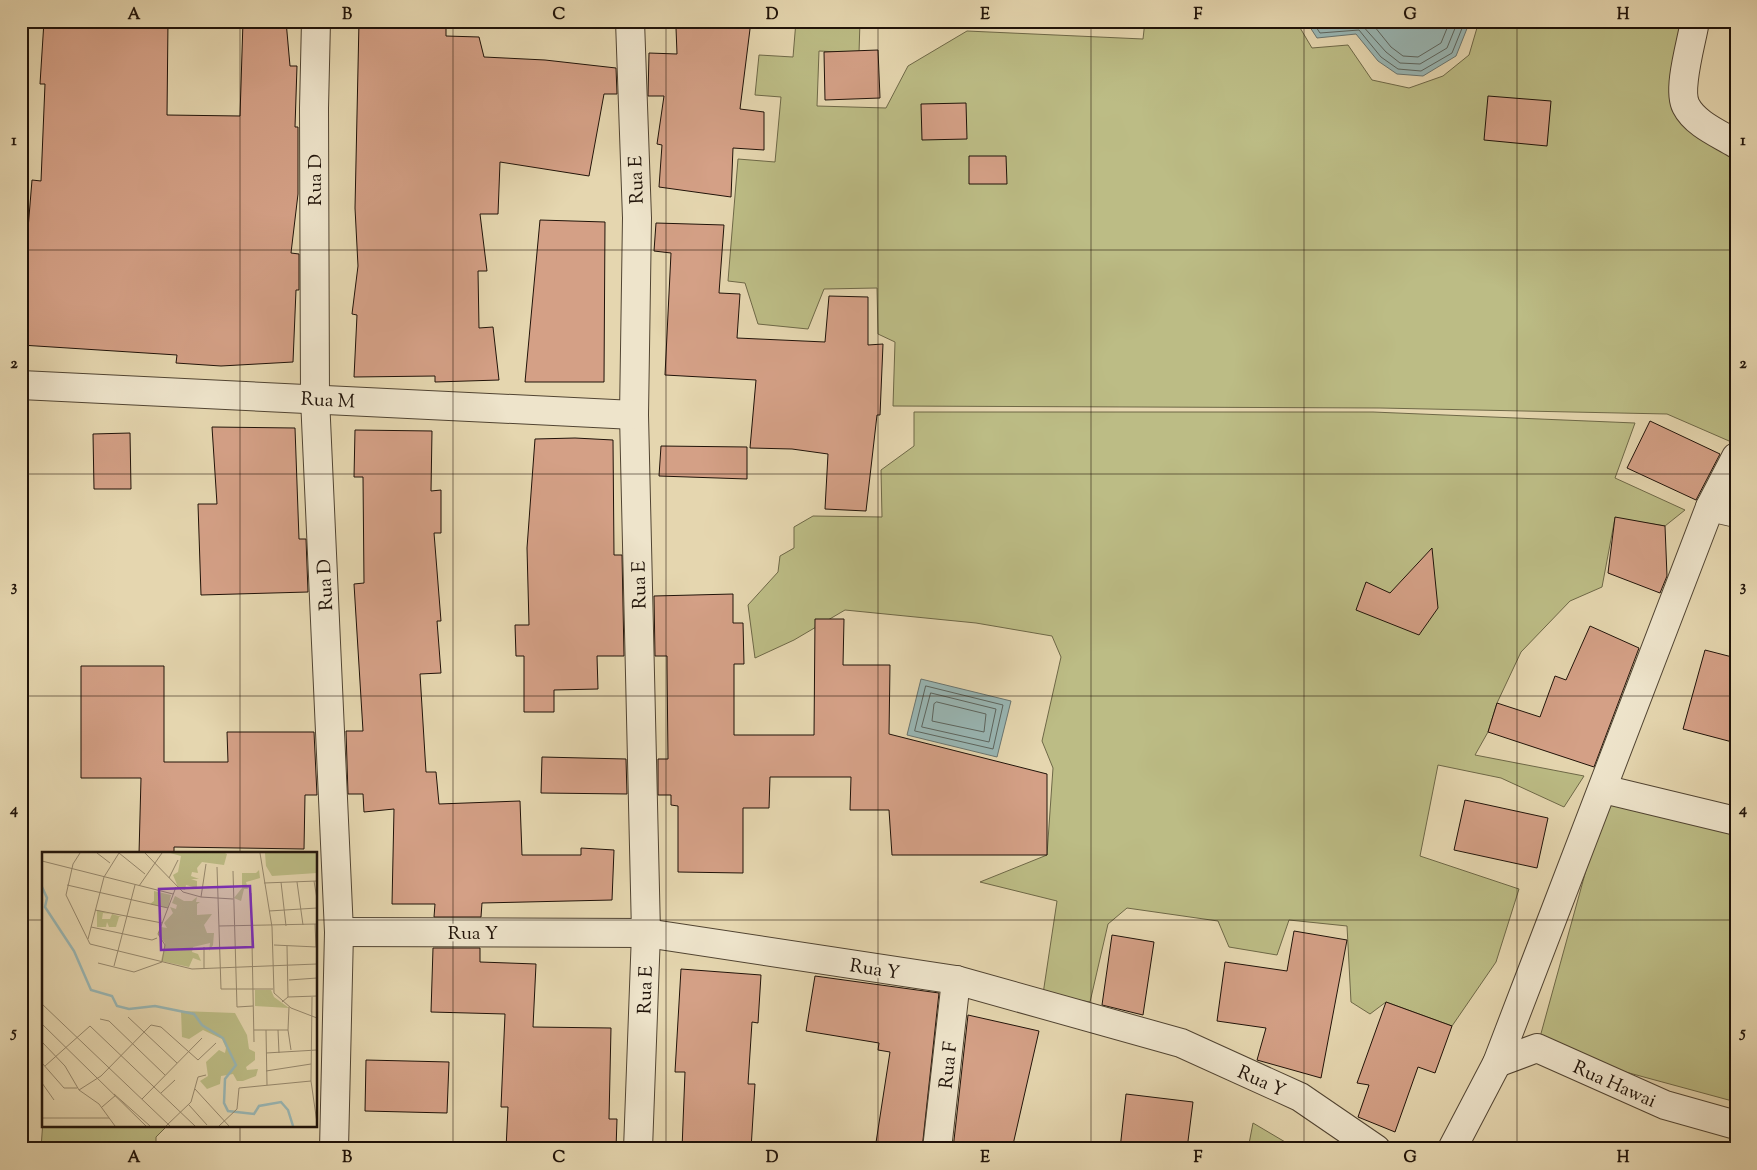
<svg xmlns="http://www.w3.org/2000/svg" width="1757" height="1170" font-family="'Sorts Mill Goudy',serif">
	<style>
		.green { fill: #bcbc85; stroke: #6e6847 }
		.water { fill: #99b7b5; stroke: #697570 }
		.lines { fill: none; stroke-linecap: round; stroke-linejoin: round }
		.shore { stroke: #5c655f; stroke-width: 1 }
		.building { fill: #d4a086; stroke: #201309 }
		.minor-casing { stroke: #514432; stroke-width: 30 }
		.minor { stroke: #eee4cb; stroke-width: 28 }
		.grid { fill: none; stroke: #201309; stroke-width: 1; stroke-opacity: 0.55 }
		.labels { text-anchor: middle; stroke-width: 4.5; stroke-linejoin: round; paint-order: stroke }
		.street-label { font-size: 19px; fill: #201309; stroke: #eee4cb }
		.inset-river { fill: none; stroke: #99b7b5; stroke-width: 2.5 }
		.inset-road { fill: none; stroke: #96886d; stroke-width: 1 }
		.view { fill: #7b2cbf; fill-opacity: 0.15; stroke: #7b2cbf; stroke-width: 2.5 }
		.inset-edge { fill: none; stroke: #201309; stroke-width: 2.5 }
		.neatline { fill: none; stroke: #201309; stroke-width: 2 }
		.grid-label { font-size: 16px; text-anchor: middle; font-weight: bold; fill: #201309 }
	</style>
	<rect width="100%" height="100%" fill="#e5d6af"/>
	<filter id="stains"><feTurbulence type="fractalNoise" baseFrequency=".004" numOctaves="4"/><feColorMatrix values="0 0 0 0 .2 0 0 0 0 .09 0 0 0 0 .02 0 0 0 .5 -.17"/></filter>
	<radialGradient id="worn" r=".72"><stop offset=".6" stop-color="#630" stop-opacity="0"/><stop offset="1" stop-color="#630" stop-opacity=".3"/></radialGradient>
	<!-- green -->
	<g class="green">
		<polygon points="796,21 860,21 859,53 819,51 817,106 886,108 908,66 967,31 1143,39 1145,21 1296,21 1312,48 1348,45 1372,80 1409,88 1443,76 1469,55 1479,21 1698,21 1685,123 1736,158 1736,444 1667,414 1380,408 893,406 895,342 878,334 877,288 824,289 808,329 758,324 745,283 728,281 738,159 775,162 781,97 755,95 759,55 793,57"/>
		<polygon points="914,412 1373,412 1635,423 1615,478 1685,510 1665,526 1615,518 1602,587 1570,601 1521,652 1497,703 1488,732 1475,755 1584,776 1564,807 1501,778 1438,765 1420,856 1519,889 1496,962 1452,1026 1386,1002 1370,1014 1351,1002 1347,926 1289,920 1277,955 1229,947 1218,921 1127,908 1108,924 1090,1002 1043,994 1057,901 980,882 1047,855 1053,768 1042,741 1061,657 1052,636 976,623 845,610 794,640 755,658 748,605 778,572 780,556 794,548 794,527 813,516 882,517 881,470 914,446"/>
		<polygon points="1607,794 1736,829 1736,1102 1537,1048"/>
		<polygon points="44,1105 44,1126 167,1126 156,1137 156,1149 41,1149"/>
		<polygon points="1253,1123 1297,1149 1248,1149"/>
	</g>
	<!-- water -->
	<g class="water">
		<polygon points="1306,21 1470,21 1456,56 1423,76 1397,74 1378,61 1356,34 1317,38"/>
		<polygon points="921,679 1011,701 997,757 907,735"/>
	</g>
	<g class="lines">
		<!-- shore -->
		<g class="shore">
			<polyline points="1312,21 1320,33 1359,30 1381,57 1398,69 1421,71 1452,53 1465,21"/>
			<polyline points="1319,21 1324,26 1361,24 1386,52 1400,63 1420,64 1447,48 1458,21"/>
			<polyline points="1370,21 1391,47 1403,56 1418,57 1441,43 1450,21"/>
			<polygon points="926,686 1003,705 993,749 915,731"/>
			<polygon points="931,693 996,709 989,742 922,727"/>
			<polygon points="937,702 986,714 984,732 932,721 934,704"/>
		</g>
	</g>
	<!-- building -->
	<g class="building">
		<polygon points="44,21 168,21 167,115 240,116 243,21 286,21 290,66 297,66 295,127 298,127 298,194 291,253 299,254 299,290 296,290 293,362 221,366 176,363 177,355 21,345 25,262 21,261 21,259 28,229 32,180 41,181 45,84 40,84"/>
		<polygon points="359,21 446,21 446,36 479,37 484,57 545,60 616,68 617,94 604,94 589,176 500,162 498,214 480,214 487,271 478,271 479,328 493,327 499,380 435,382 435,376 354,377 357,315 352,314 358,266 355,208"/>
		<polygon points="708,21 751,21 740,109 764,112 764,150 733,148 731,197 659,187 662,145 657,144 664,96 648,96 649,53 677,54 676,28 708,27"/>
		<polygon points="878,50 880,98 825,100 824,52"/>
		<polygon points="1488,96 1551,101 1547,146 1484,140"/>
		<polygon points="966,103 967,139 922,140 921,104"/>
		<polygon points="969,156 1006,156 1007,184 969,184"/>
		<polygon points="540,220 605,222 604,382 525,382"/>
		<polygon points="656,223 724,225 719,293 740,294 737,338 825,342 829,296 868,297 868,345 883,344 880,415 877,415 866,511 825,509 828,454 792,449 750,448 756,380 665,375 671,253 654,251"/>
		<polygon points="1650,421 1720,454 1696,500 1627,468"/>
		<polygon points="212,427 295,428 299,539 306,539 308,592 201,595 198,504 217,504"/>
		<polygon points="355,430 432,431 431,491 441,490 441,533 434,533 441,621 437,621 441,673 420,674 426,772 436,772 439,804 520,801 522,855 581,855 581,848 614,850 612,900 482,903 481,917 434,917 435,904 392,904 394,809 364,812 363,794 348,794 346,731 363,731 354,584 364,583 363,477 354,477"/>
		<polygon points="130,433 131,489 94,489 93,434"/>
		<polygon points="575,438 613,440 614,555 622,555 624,656 597,656 598,689 554,690 554,712 524,712 524,656 516,656 515,625 529,625 527,548 535,439"/>
		<polygon points="661,446 747,447 747,479 659,476"/>
		<polygon points="1615,517 1665,526 1667,576 1660,593 1608,573"/>
		<polygon points="1432,548 1438,608 1419,635 1356,610 1366,582 1390,593"/>
		<polygon points="733,594 733,623 743,623 744,664 734,664 734,735 814,735 815,619 844,619 843,665 890,665 889,734 1047,774 1047,855 892,855 889,810 850,810 851,777 770,777 769,808 743,808 743,873 678,872 678,806 671,805 671,795 658,795 658,759 668,759 667,666 667,656 655,656 654,596"/>
		<polygon points="1590,626 1639,648 1594,767 1488,732 1497,703 1540,717 1555,676 1566,680"/>
		<polygon points="1705,650 1736,658 1736,743 1683,729"/>
		<polygon points="81,666 164,666 164,762 228,762 227,732 314,732 317,795 305,795 304,849 174,847 174,854 139,854 141,778 81,778"/>
		<polygon points="542,757 626,759 627,794 541,793"/>
		<polygon points="1465,800 1548,818 1537,868 1454,850"/>
		<polygon points="1294,931 1347,940 1321,1078 1257,1060 1266,1028 1217,1021 1225,962 1287,971"/>
		<polygon points="1112,935 1154,942 1143,1015 1102,1005"/>
		<polygon points="433,948 480,948 480,962 536,964 533,1027 611,1028 609,1119 617,1119 616,1149 506,1149 508,1107 501,1107 505,1014 431,1012"/>
		<polygon points="681,969 761,975 758,1023 752,1022 748,1084 755,1084 751,1149 682,1149 685,1072 675,1072"/>
		<polygon points="815,976 939,993 922,1149 875,1149 890,1052 878,1050 879,1043 806,1031"/>
		<polygon points="1386,1002 1452,1026 1435,1073 1418,1067 1395,1132 1358,1117 1369,1085 1357,1083"/>
		<polygon points="968,1015 1039,1031 1012,1149 953,1149"/>
		<polygon points="366,1060 449,1062 447,1113 365,1111"/>
		<polygon points="1126,1094 1193,1102 1187,1149 1120,1149"/>
	</g>
	<g class="lines">
		<!-- minor casing -->
		<g class="minor-casing">
			<g id="minor">
				<polyline points="316,21 314,108 315,398 339,932 334,1149"/>
				<polyline points="630,21 637,218 634,415 646,933 638,1149"/>
				<path d="M1695,21C1692,41 1677,89 1686,106C1695,124 1720,134 1736,144"/>
				<polyline points="21,385 634,415"/>
				<polyline points="1710,507 1736,513"/>
				<polyline points="1603,789 1736,821"/>
				<polyline points="339,932 646,933 956,980 1181,1043 1300,1097 1376,1149"/>
				<polyline points="1497,1063 1537,1048 1665,1105 1736,1125"/>
				<polyline points="937,1149 956,980"/>
				<polyline points="1452,1149 1497,1063 1710,507 1736,457"/>
			</g>
		</g>
		<!-- minor -->
		<use href="#minor" class="minor"/>
	</g>
	<!-- grid -->
	<path class="grid" d="M240,21V854M453,21V1149M666,21V1149M878,21V1149M1091,21V1149M1304,21V1149M1517,21V1149M21,250H1736M21,474H1736M21,696H1736M21,920H44M316,920H1736M240,1126V1149"/>
	<g class="labels">
		<!-- street labels -->
		<g class="street-label">
			<text transform="translate(314 180) rotate(-90)" y="7">Rua D</text>
			<text transform="translate(635 180) rotate(-92)" y="7">Rua E</text>
			<text transform="translate(328 399) rotate(3)" y="7">Rua M</text>
			<text transform="translate(324 585) rotate(-93)" y="7">Rua D</text>
			<text transform="translate(638 585) rotate(-91)" y="7">Rua E</text>
			<text x="473" y="939">Rua Y</text>
			<text transform="translate(875 968) rotate(9)" y="7">Rua Y</text>
			<text transform="translate(644 990) rotate(-88)" y="7">Rua E</text>
			<text transform="translate(947 1065) rotate(-84)" y="7">Rua F</text>
			<text transform="translate(1262 1080) rotate(24)" y="7">Rua Y</text>
			<text transform="translate(1615 1083) rotate(24)" y="7">Rua Hawai</text>
		</g>
	</g>
	<!-- overview -->
	<g transform="translate(42 852)">
		<rect width="275" height="275" fill="#e5d6af"/>
		<path d="M128,1H183L185,2L182,13L160,10L155,16L156,21L150,20L149,24L157,27H149L155,29V36L144,33L143,38L136,35L131,23L136,20L139,4ZM223,1H275V21L230,24L224,14ZM217,18L218,26L204,30L206,37H202L199,49L192,46L200,36V21H214ZM112,39L129,43L126,56L108,52L112,49ZM133,44L142,49H150L155,45L154,50H158L155,52V63L170,62L162,73L165,81H172L171,93L167,99L168,91L151,95L150,100L156,102L159,109L151,106L147,115L119,109L123,91L116,82L119,75L125,76L122,71L131,61L128,55L134,57L135,53L130,51ZM55,58L69,62L61,61L60,67H68L70,62L80,65H77L74,75H67L65,70L64,75H55ZM213,138H229L232,145L247,156L213,154ZM139,159L193,161L205,183L207,197L213,200V208L204,215L205,218L216,217L214,224L201,229H195L191,222L179,224L178,232L165,237L158,229L166,224L164,210L177,198L183,201L184,196L180,187L161,178L147,187L140,185Z" fill="#bcbc85"/>
		<path class="inset-river" d="M0,35L5,46L3,55L32,99L49,138L70,144L75,154L87,157L113,154L152,162L160,173L181,186L194,213L183,227L182,251L186,259L212,262L217,254L239,250L246,258L251,274"/>
		<path class="inset-road" d="M38,1L31,12L24,43L48,92L150,117L275,112M55,1L68,11M77,1L103,22M103,1L141,40L159,45L191,47M218,1L230,75L232,141L249,156L275,166M0,9L131,42M175,15L179,137H231M191,19L195,155M127,26L136,8M272,29L275,47M239,30L244,74M255,30L261,73M222,31L275,29M25,33L126,56M97,34L120,1M209,41L212,190M159,45L164,12M53,58L120,71M227,59L275,56M273,72L274,95M177,74L275,72M49,75L110,88L115,86M46,87L62,25L77,1M232,93L275,95M245,94L246,145M162,95V116M56,111L92,120L120,110L123,93L116,82L134,35M72,114L93,33M247,128L275,126M270,145L269,229L275,271M240,150L246,145L275,144M0,152L128,274M195,155L211,154M86,165L135,211M58,167L67,169L123,223M0,172L104,274M212,178H246M224,178L225,233M236,178L237,201M246,178L247,155M246,178L249,198M1,191L23,214L37,238L57,252L73,274M224,201L275,198M0,211L22,236H35M3,214L48,174L153,274M224,219L269,212M0,231L12,248M153,237L187,274M37,238L59,224L109,173L119,175L156,208L174,191M119,241L133,228M72,242L108,274M100,247L160,186M147,253L165,273M60,255L74,243M195,257L197,236L269,229M0,266H67M124,274L149,250L156,225L164,223M177,274L195,257"/>
		<path class="view" d="M208,34L211,95L119,98L117,37Z"/>
		<rect width="275" height="275" class="inset-edge"/>
	</g>
	<!-- margin -->
	<rect width="1757" height="1170" fill="none" stroke="#e5d6af" stroke-width="55"/>
	<rect x="28" y="28" width="1702" height="1114" class="neatline"/>
	<g class="grid-label">
		<text x="134" y="19">A</text>
		<text x="347" y="19">B</text>
		<text x="559" y="19">C</text>
		<text x="772" y="19">D</text>
		<text x="985" y="19">E</text>
		<text x="1198" y="19">F</text>
		<text x="1410" y="19">G</text>
		<text x="1623" y="19">H</text>
		<text x="14" y="145">1</text>
		<text x="1743" y="145">1</text>
		<text x="14" y="368">2</text>
		<text x="1743" y="368">2</text>
		<text x="14" y="591">3</text>
		<text x="1743" y="591">3</text>
		<text x="14" y="814">4</text>
		<text x="1743" y="814">4</text>
		<text x="14" y="1037">5</text>
		<text x="1743" y="1037">5</text>
		<text x="134" y="1162">A</text>
		<text x="347" y="1162">B</text>
		<text x="559" y="1162">C</text>
		<text x="772" y="1162">D</text>
		<text x="985" y="1162">E</text>
		<text x="1198" y="1162">F</text>
		<text x="1410" y="1162">G</text>
		<text x="1623" y="1162">H</text>
	</g>
	<rect width="100%" height="100%" filter="url(#stains)"/>
	<rect width="100%" height="100%" fill="url(#worn)"/>
</svg>
